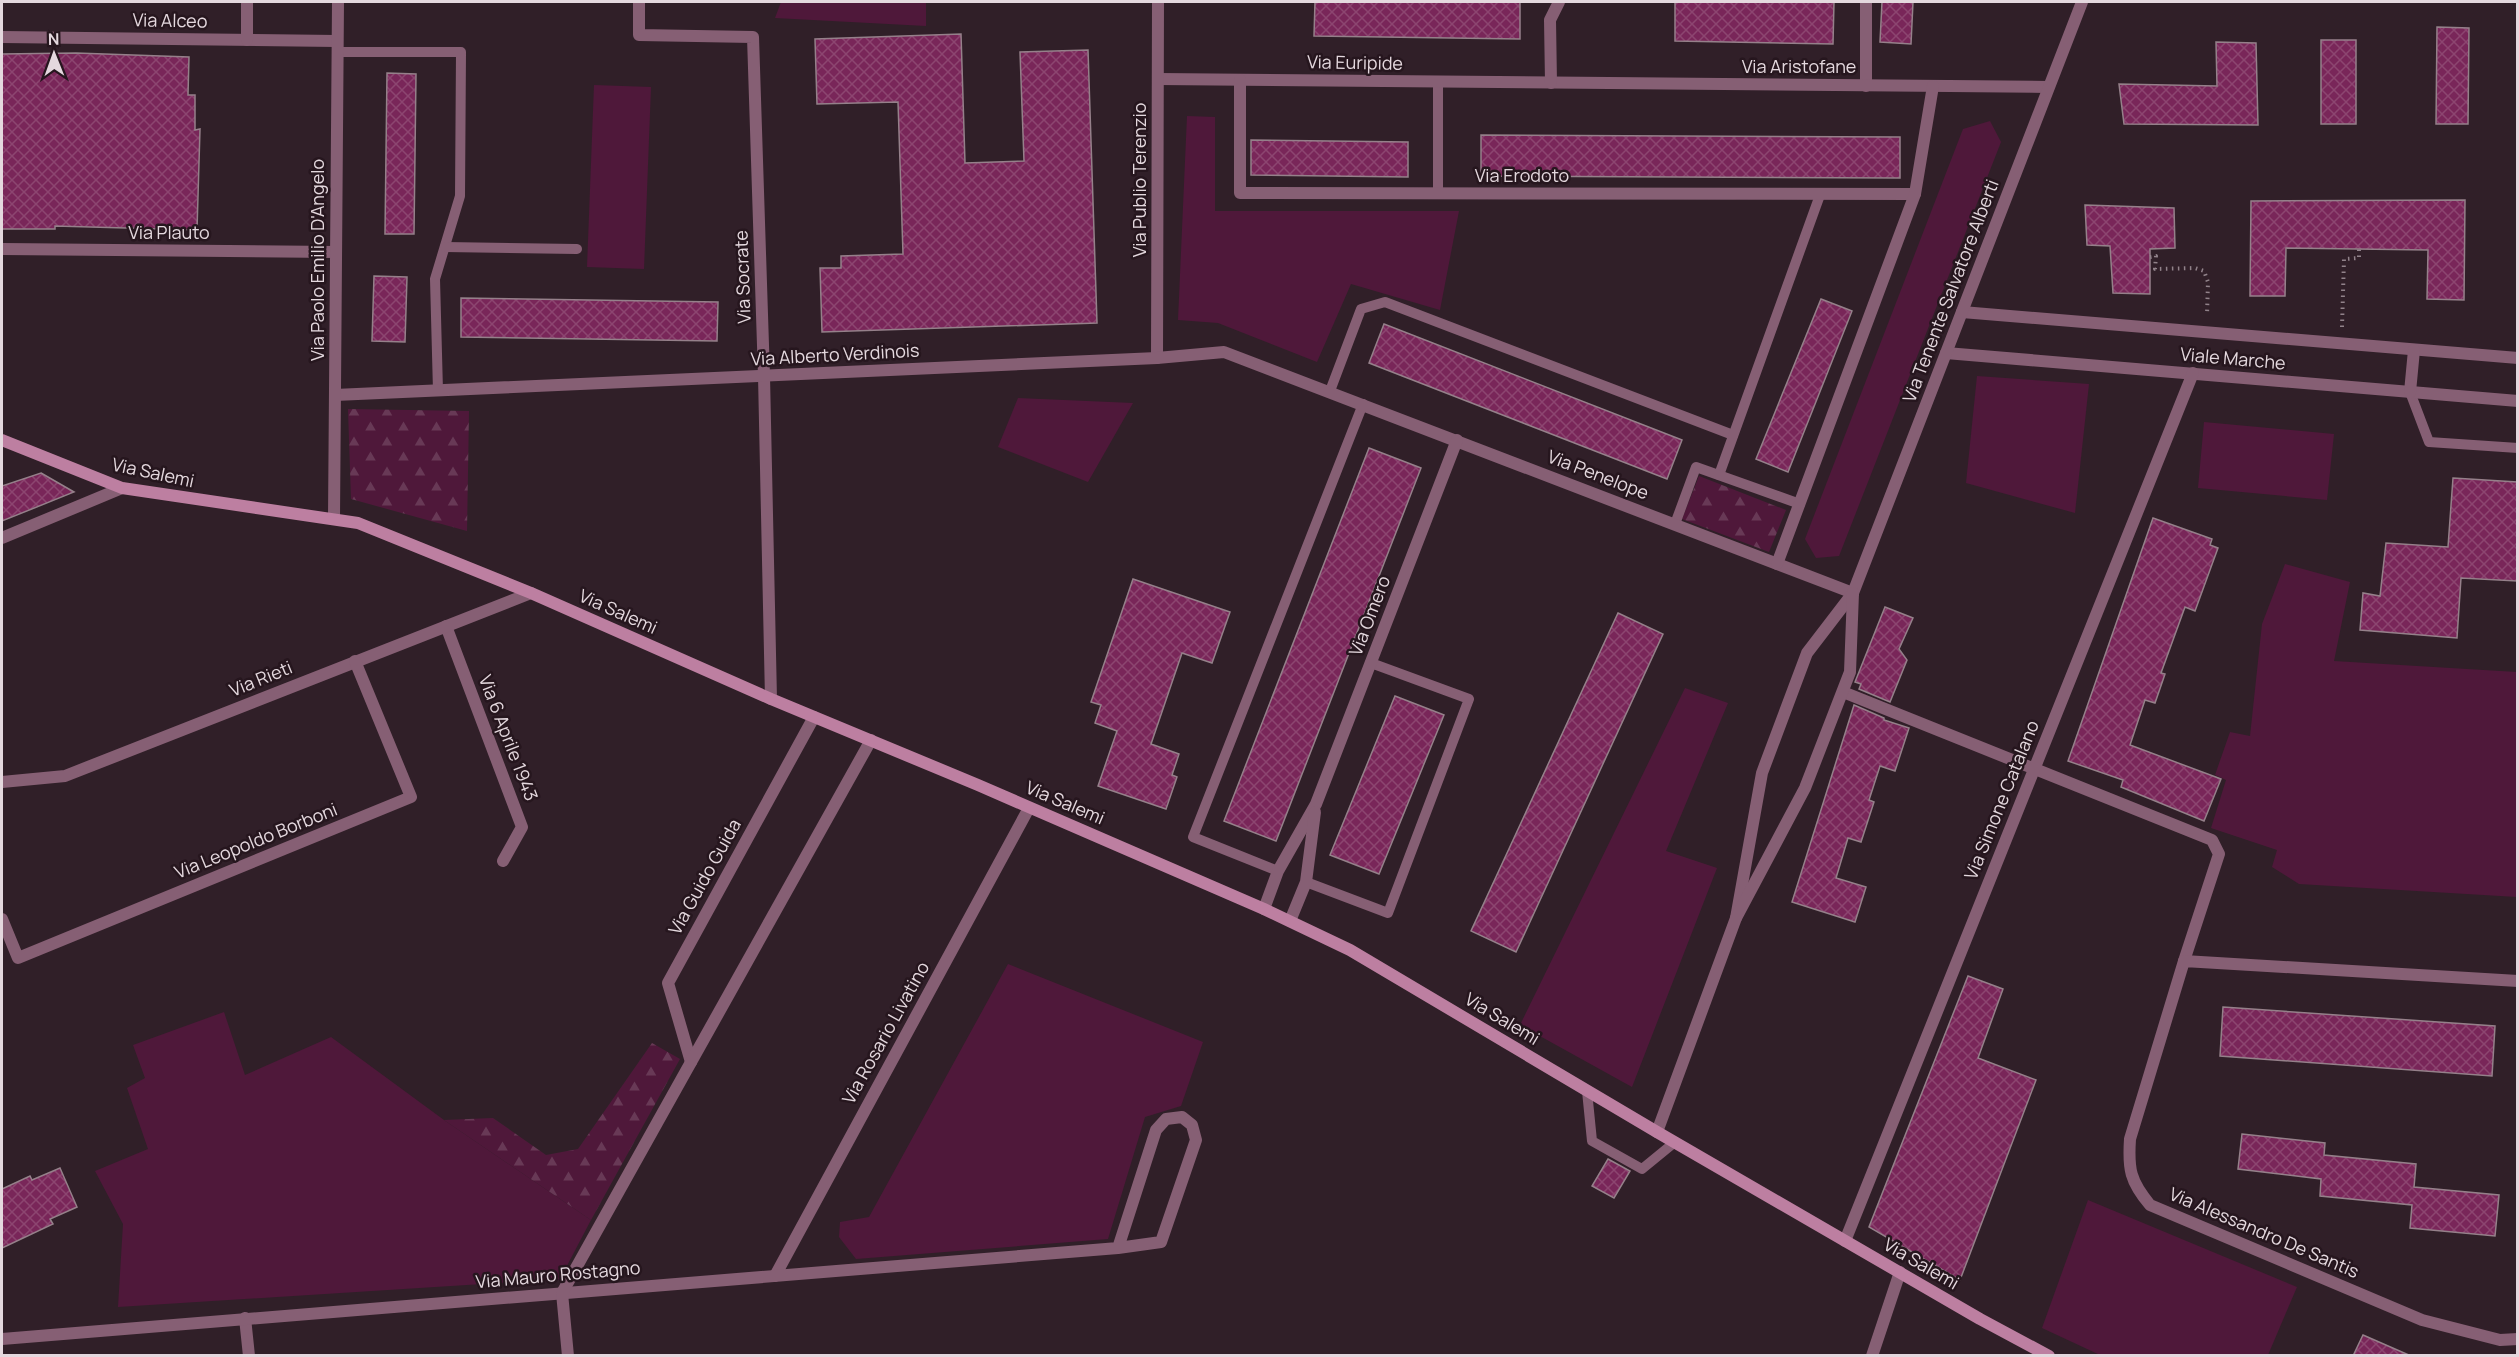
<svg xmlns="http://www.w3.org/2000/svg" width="2519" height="1357" font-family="Manrope,sans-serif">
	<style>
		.green { fill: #4f183a }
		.forest { fill: url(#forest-firs) }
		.building { fill: url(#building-cross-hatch); stroke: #95808a; stroke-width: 1.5 }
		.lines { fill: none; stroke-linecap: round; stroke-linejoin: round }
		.path { stroke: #91828a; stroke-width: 4; stroke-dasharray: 1.5 4.5; stroke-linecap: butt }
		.lane { stroke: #865f74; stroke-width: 10 }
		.street { stroke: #865f74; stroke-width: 12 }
		.secondary { stroke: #bd7fa1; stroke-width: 12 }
		.labels { text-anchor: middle; stroke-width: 5; stroke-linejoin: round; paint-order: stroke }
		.street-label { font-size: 18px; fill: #e4d8de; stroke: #26161e }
	</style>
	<defs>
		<pattern id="forest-firs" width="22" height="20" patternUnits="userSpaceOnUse" patternTransform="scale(1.5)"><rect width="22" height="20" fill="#4f183a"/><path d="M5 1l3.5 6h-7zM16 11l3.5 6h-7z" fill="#683956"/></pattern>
		<pattern id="building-cross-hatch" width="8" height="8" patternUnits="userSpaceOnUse" patternTransform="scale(1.5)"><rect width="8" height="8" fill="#792659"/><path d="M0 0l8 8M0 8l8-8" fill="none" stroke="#8c4570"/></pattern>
	</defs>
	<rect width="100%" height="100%" fill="#301f28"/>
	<!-- green -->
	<g class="green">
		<polygon points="781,2 926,2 926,26 775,18"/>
		<polygon points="594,85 651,87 644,269 587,267"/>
		<polygon points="1187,116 1215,117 1215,211 1459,211 1440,310 1351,284 1317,362 1218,323 1178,320"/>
		<polygon points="1990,121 2001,142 1839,556 1816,558 1805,539 1963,129"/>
		<polygon points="1977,376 2089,384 2075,513 1966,483"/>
		<polygon points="1018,398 1133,403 1088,482 998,447"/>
		<polygon points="2204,422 2334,434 2327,500 2198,488"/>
		<polygon points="2285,564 2350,582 2334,661 2517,672 2517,897 2299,884 2272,867 2277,850 2211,828 2226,780 2215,775 2230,732 2250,736 2262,624"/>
		<polygon points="1685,688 1728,703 1666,851 1717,868 1632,1087 1520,1025"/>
		<polygon points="1008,964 1203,1042 1181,1106 1145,1117 1108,1239 856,1259 839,1237 840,1222 869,1217"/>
		<polygon points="224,1012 245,1075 331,1037 444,1120 591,1220 560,1279 118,1307 123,1224 95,1171 148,1149 127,1088 145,1078 133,1045"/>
		<polygon points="2088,1200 2297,1287 2268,1355 2100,1355 2042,1328"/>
	</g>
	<!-- forest -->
	<g class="forest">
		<polygon points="348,409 469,411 467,531 351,499"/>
		<polygon points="1699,476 1786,510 1769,552 1682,519"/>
		<polygon points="652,1043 680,1059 591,1220 444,1120 493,1118 546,1155 578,1149"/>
	</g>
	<!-- building -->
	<g class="building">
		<polygon points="1315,2 1520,2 1520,39 1314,36"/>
		<polygon points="1675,2 1834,2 1833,44 1675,41"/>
		<polygon points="1882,2 1913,2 1911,44 1880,42"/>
		<polygon points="2437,27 2469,28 2468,124 2436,124"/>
		<polygon points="961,34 965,163 1024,161 1020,52 1088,50 1097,323 822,332 820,268 841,268 841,256 903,254 898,102 817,104 815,39"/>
		<rect x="2321" y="40" width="35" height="84"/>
		<polygon points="2216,42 2256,43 2258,125 2124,124 2119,84 2217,86"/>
		<polygon points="76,53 189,57 188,95 195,95 195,130 200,129 197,230 55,226 55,229 2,229 2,54"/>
		<polygon points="387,73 416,74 414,234 385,234"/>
		<polygon points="1481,135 1900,137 1900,178 1481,176"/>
		<polygon points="1251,140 1408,142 1408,177 1251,175"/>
		<polygon points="2465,200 2464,300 2427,299 2428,250 2286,248 2285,296 2250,296 2251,201"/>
		<polygon points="2085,205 2174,208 2175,248 2150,249 2150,294 2113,293 2110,246 2087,245"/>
		<polygon points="374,276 407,277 405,342 372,341"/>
		<polygon points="461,298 718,302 717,341 461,337"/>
		<polygon points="1821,299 1852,311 1788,472 1756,459"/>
		<polygon points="1384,324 1682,440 1667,479 1369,363"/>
		<polygon points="1369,448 1421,468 1276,841 1224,821"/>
		<polygon points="41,473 74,492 2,521 2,486"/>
		<polygon points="2453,478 2517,482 2517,581 2461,578 2457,638 2360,630 2363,593 2380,596 2386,543 2448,547"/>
		<polygon points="2153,518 2212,539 2210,545 2218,548 2195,611 2185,607 2161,673 2165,674 2155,703 2145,700 2130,745 2221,779 2204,821 2121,787 2123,780 2068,761"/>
		<polygon points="1133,579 1230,612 1212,663 1182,653 1151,744 1179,754 1172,775 1177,777 1166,809 1098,786 1117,731 1095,723 1101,705 1091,702"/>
		<polygon points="1885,607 1913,618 1899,649 1907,660 1890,702 1859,689 1861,684 1855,682"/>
		<polygon points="1618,613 1663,634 1516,952 1471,931"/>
		<polygon points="1395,696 1444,715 1379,874 1330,855"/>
		<polygon points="1854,705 1884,718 1884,720 1909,728 1895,771 1880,766 1869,800 1874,802 1861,842 1848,838 1836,878 1866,887 1855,922 1792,902"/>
		<polygon points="1968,976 2003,989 1978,1058 2036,1080 1960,1280 1869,1227"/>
		<polygon points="2223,1007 2495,1026 2492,1076 2220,1056"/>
		<polygon points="2242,1134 2325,1143 2324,1155 2416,1164 2414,1187 2499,1195 2495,1236 2410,1228 2412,1205 2320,1196 2321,1179 2238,1169"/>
		<polygon points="1608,1159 1630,1171 1614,1198 1592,1186"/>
		<polygon points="60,1168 77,1207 50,1219 53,1224 2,1248 2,1189 30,1176 32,1180"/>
		<polygon points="2363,1335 2411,1356 2353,1356"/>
	</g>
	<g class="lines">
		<!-- path -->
		<g class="path">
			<polyline points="2150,257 2156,256 2155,269 2195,268 2204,271 2208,282 2207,315"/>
			<polyline points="2342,327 2344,259 2359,258 2359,249"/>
		</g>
		<!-- lane -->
		<g class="lane">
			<polyline points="338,52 461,52 460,196 435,279 438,391"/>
			<polyline points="1438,82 1438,193"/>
			<polyline points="445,247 577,249"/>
			<polyline points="1330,391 1361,309 1385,302 1733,435"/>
			<polyline points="2410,392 2429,442 2518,448"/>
			<polyline points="1719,475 1820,195"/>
			<polyline points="1675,524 1696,467 1800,504"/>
			<polyline points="1278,871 1193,837 1363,404"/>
			<polyline points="1306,882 1388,913 1469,699 1371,663"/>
			<polyline points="1587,1091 1592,1141 1642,1169 1675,1142"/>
		</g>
		<!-- street -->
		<g class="street">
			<polyline points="639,2 639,35 753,37 764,376 771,699"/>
			<polyline points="1866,2 1866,86"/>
			<polyline points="2,37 337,41"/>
			<polyline points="247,40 247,2"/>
			<polyline points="1158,79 2048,87"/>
			<polyline points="1240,80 1240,193 1915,194"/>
			<polyline points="1551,83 1550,20 1559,2"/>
			<polyline points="2,249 336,252"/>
			<polyline points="1962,312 2518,358"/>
			<polyline points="1946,353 2518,401"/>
			<polyline points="1157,358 1158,2"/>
			<polyline points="2410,392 2414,350"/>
			<polyline points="335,395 1157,358 1224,352 1853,593"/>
			<polyline points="334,518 338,2"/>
			<polyline points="2,538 122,488"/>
			<polyline points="1777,564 1915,194 1933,86"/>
			<polyline points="446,626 522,827 503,861"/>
			<polyline points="1843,692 2212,840 2219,854 2184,961"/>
			<polyline points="2,782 65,776 531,593"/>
			<polyline points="1264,909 1278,871 1316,804 1457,440"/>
			<polyline points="1736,918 1762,773 1807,653 1853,593 2082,2"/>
			<polyline points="2,919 18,958 411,797 355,661"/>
			<polyline points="1290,921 1306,882 1315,812"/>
			<path d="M2518,981L2184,961L2130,1139C2128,1169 2130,1181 2150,1205L2422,1320L2500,1340L2518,1339"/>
			<polyline points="691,1062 668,983 814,717"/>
			<polyline points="1657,1132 1736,918 1805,788 1850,672 1853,593"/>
			<polyline points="1845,1241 2193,373"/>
			<polyline points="775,1276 1029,808"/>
			<polyline points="245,1318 249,1356"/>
			<polyline points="2,1339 1118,1248 1161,1242 1196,1140 1192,1125 1182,1117 1166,1119 1156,1130 1118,1248"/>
			<polyline points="568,1356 562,1293 871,740"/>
			<polyline points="1872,1356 1900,1272"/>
		</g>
		<!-- secondary -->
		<polyline class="secondary" points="2,440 122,488 358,523 531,593 771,699 978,785 1264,909 1350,950 1657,1132 1980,1319 2049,1356"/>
	</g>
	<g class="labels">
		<!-- street labels -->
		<g class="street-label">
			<text transform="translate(170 21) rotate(1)" y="6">Via Alceo</text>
			<text transform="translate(1355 63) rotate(1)" y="6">Via Euripide</text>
			<text x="1799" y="73">Via Aristofane</text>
			<text x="1522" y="182">Via Erodoto</text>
			<text transform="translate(1140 180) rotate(-90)" y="6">Via Publio Terenzio</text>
			<text x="169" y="239">Via Plauto</text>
			<text transform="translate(318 260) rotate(-90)" y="6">Via Paolo Emilio D'Angelo</text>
			<text transform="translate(743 277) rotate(-92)" y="6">Via Socrate</text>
			<text transform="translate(1951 291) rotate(-69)" y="6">Via Tenente Salvatore Alberti</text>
			<text transform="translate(835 355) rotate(-3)" y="6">Via Alberto Verdinois</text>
			<text transform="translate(2233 359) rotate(5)" y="6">Viale Marche</text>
			<text transform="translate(153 473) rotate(12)" y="6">Via Salemi</text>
			<text transform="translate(1598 475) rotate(21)" y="6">Via Penelope</text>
			<text transform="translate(618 612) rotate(24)" y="6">Via Salemi</text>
			<text transform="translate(1370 616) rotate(-69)" y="6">Via Omero</text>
			<text transform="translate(261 679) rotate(-22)" y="6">Via Rieti</text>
			<text transform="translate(508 738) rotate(69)" y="6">Via 6 Aprile 1943</text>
			<text transform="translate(2002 800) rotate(-68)" y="6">Via Simone Catalano</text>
			<text transform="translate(1065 803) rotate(23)" y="6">Via Salemi</text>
			<text transform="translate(256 841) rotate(-22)" y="6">Via Leopoldo Borboni</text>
			<text transform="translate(705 877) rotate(-61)" y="6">Via Guido Guida</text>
			<text transform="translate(1502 1019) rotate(31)" y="6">Via Salemi</text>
			<text transform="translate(886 1033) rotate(-61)" y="6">Via Rosario Livatino</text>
			<text transform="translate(2264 1233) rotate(23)" y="6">Via Alessandro De Santis</text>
			<text transform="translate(1921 1264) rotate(30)" y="6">Via Salemi</text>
			<text transform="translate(558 1275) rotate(-5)" y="6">Via Mauro Rostagno</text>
		</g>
	</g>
	<!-- border -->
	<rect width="2519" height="1357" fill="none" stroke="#e4d8de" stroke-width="6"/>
	<!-- north arrow -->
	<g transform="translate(54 54) rotate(359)" stroke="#26161e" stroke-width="4.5" paint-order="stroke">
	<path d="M0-4.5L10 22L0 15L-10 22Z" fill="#e4d8de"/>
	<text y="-9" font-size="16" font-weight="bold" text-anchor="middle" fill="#e4d8de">N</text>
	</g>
</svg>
